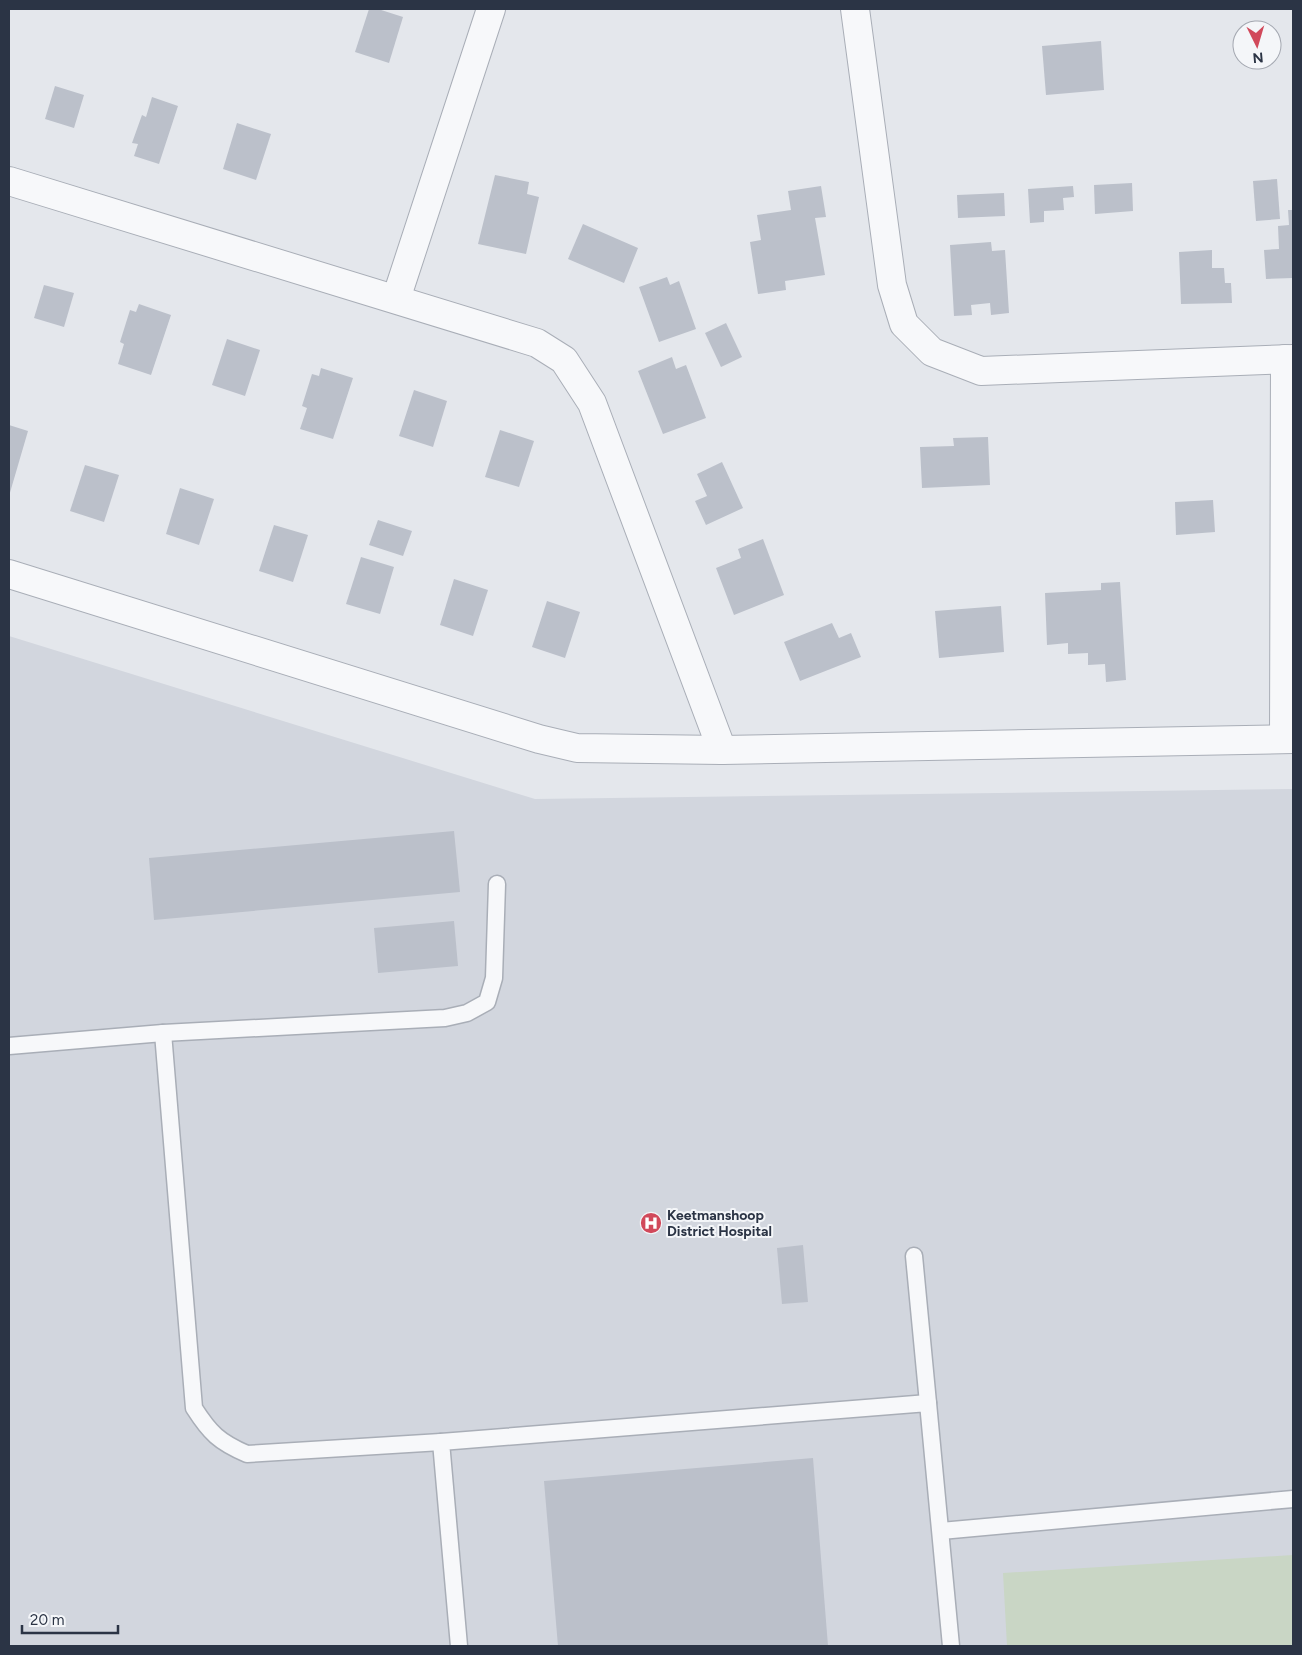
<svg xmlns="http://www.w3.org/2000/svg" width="1302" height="1655" font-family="Figtree,sans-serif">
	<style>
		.built { fill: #d2d6de }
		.green { fill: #c9d6c5 }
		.building { fill: #bbc0ca }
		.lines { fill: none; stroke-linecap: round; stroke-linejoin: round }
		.lane-casing { stroke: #a9aeb7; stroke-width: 19 }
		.street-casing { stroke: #a9aeb7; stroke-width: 30 }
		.lane { stroke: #f7f8fa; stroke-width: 16 }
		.street { stroke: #f7f8fa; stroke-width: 28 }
		.labels { text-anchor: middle; stroke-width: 4; stroke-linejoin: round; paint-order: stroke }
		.poi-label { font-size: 14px; font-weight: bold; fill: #2b3445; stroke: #f4f6f9; text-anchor: start }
	</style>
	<rect width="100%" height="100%" fill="#e4e7ec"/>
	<!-- built -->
	<polygon class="built" points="9,636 535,799 1293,789 1293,1646 9,1646"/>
	<!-- green -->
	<polygon class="green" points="1293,1555 1293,1646 1007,1646 1003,1573"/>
	<!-- building -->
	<g class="building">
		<polygon points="369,9 378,9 403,17 389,63 355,52"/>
		<polygon points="1101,41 1104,90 1046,95 1042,46"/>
		<polygon points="55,86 84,95 74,128 45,119"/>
		<polygon points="152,97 178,106 159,164 134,156 138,144 132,143 142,115 146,117"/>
		<polygon points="237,123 271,134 256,180 223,169"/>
		<polygon points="495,175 529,182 527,194 539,197 526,254 478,244"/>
		<polygon points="1277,179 1280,219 1256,221 1253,181"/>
		<polygon points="1132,183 1133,211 1095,214 1094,185"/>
		<polygon points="821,186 826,217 815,218 825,275 785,281 786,290 758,294 750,242 761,240 757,215 791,210 788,191"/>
		<polygon points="1073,186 1074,197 1063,198 1064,210 1044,211 1044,222 1030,223 1028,189"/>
		<polygon points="1004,193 1005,216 958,218 957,195"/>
		<polygon points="1288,210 1293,210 1293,278 1266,279 1264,250 1279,249 1278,226 1289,225"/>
		<polygon points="583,224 638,248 624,283 568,259"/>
		<polygon points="991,242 992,251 1005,250 1009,313 991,315 990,303 971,305 972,315 954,316 950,245"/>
		<polygon points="1212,250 1212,268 1224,268 1225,283 1231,283 1232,303 1181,304 1179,252"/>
		<polygon points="667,277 670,285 679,281 696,329 659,342 639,287"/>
		<polygon points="44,285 74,293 64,327 34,318"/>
		<polygon points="139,304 171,315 151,375 118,364 124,344 120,342 130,310 136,312"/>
		<polygon points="726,323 742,357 721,367 705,333"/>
		<polygon points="227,339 260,350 245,396 212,385"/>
		<polygon points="672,357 676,369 686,365 706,418 663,434 638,371"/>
		<polygon points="321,368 353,378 333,439 300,429 307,408 302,406 312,374 319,376"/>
		<polygon points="414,390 447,401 433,447 399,436"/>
		<polygon points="9,425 28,431 9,496"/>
		<polygon points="500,430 534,441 519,487 485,477"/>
		<polygon points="988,437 990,485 922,488 920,447 954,446 953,438"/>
		<polygon points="722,462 743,508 706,525 695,501 707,496 697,474"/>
		<polygon points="85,465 119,475 104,522 70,511"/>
		<polygon points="180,488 214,499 199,545 166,534"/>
		<polygon points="1213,500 1215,532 1176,535 1175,502"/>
		<polygon points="378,520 412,531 403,556 369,545"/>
		<polygon points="274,525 308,535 293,582 259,571"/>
		<polygon points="763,539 784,595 734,615 716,568 741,558 738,549"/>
		<polygon points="361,557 394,567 380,614 346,604"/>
		<polygon points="454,579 488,590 473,636 440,625"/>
		<polygon points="1120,582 1126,680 1106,682 1105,664 1088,665 1088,653 1068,654 1068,643 1047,645 1045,593 1101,590 1101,583"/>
		<polygon points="547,601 580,612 565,658 532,647"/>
		<polygon points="1001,606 1004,652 939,658 935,611"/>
		<polygon points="832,623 839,638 851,633 861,657 800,681 784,642"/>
		<polygon points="454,831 460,892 154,920 149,858"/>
		<polygon points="454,921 458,966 378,973 374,928"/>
		<polygon points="803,1245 808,1302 782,1304 777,1248"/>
		<polygon points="813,1458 828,1646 558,1646 544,1481"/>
	</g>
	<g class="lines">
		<!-- lane casing -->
		<g class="lane-casing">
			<g id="lane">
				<path d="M163,1033L194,1408C210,1433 219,1442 247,1454L441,1442"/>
				<polyline points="9,1046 163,1033 445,1018 467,1013 487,1002 494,978 497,884"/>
				<polyline points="914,1256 928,1403"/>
				<polyline points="941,1531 1293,1499"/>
				<polyline points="459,1646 441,1442 928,1403 951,1646"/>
			</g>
		</g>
		<!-- street casing -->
		<g class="street-casing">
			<g id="street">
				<polyline points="855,9 892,285 904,324 932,352 981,371 1293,359"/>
				<polyline points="9,181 537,343 564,360 592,403 722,750"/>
				<polyline points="396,299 491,9"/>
				<polyline points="9,574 539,739 577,748 722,750 1293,739"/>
				<polyline points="1284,739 1285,359"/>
			</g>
		</g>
		<!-- lane -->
		<use href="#lane" class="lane"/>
		<!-- street -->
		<use href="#street" class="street"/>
	</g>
	<!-- icons -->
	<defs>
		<g id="hospital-disc" transform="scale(1.125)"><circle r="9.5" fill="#d1495b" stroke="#f4f6f9"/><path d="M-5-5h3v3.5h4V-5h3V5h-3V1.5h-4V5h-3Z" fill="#fff"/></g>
	</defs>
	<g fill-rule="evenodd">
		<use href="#hospital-disc" x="651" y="1223"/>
	</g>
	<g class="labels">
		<!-- poi labels -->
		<g class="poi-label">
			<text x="667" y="1220">Keetmanshoop<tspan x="667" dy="16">District Hospital</tspan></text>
		</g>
	</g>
	<!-- border -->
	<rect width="1302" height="1655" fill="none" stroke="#2b3445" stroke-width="20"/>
	<!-- north arrow -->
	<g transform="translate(1257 45) rotate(175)"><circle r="24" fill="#f4f6f9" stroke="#a4a8b1"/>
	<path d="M0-4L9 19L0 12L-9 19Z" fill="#d1495b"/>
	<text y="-8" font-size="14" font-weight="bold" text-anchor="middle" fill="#2b3445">N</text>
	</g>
	<!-- scale -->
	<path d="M22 1625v8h96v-8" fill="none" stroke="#2b3445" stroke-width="2.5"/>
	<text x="30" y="1625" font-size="15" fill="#2b3445" stroke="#f4f6f9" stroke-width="4" paint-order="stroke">20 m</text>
</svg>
